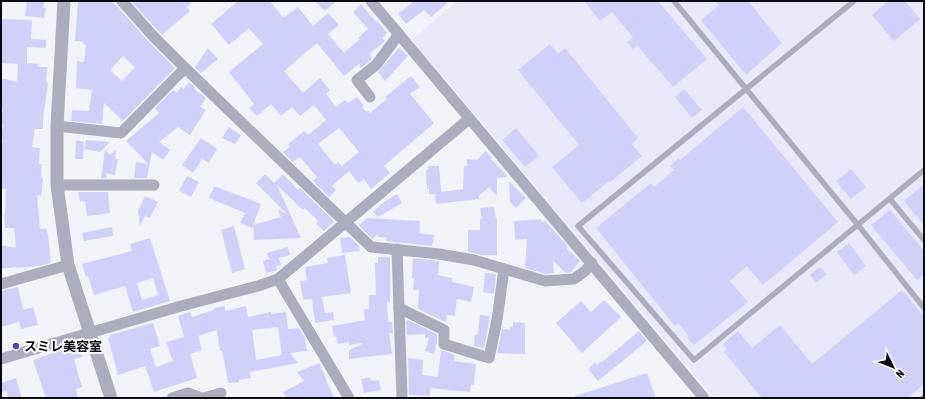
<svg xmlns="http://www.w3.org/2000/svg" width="925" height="399" font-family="'Asap Condensed','Noto Sans JP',sans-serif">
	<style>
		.built { fill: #e9e9f9 }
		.building { fill: #d0d1fb; fill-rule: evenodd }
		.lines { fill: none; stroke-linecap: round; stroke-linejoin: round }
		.service { stroke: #adadc0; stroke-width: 5.5 }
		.minor { stroke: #adadc0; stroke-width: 11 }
		.tertiary { stroke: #adadc0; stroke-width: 13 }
		.poi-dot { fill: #5744bc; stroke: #fff; stroke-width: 1.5 }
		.labels { text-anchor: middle; stroke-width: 4; stroke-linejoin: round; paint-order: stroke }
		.poi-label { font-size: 13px; font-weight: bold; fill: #0a0a14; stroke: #fff; text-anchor: start }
	</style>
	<rect width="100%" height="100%" fill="#f3f3fa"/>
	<!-- built -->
	<polygon class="built" points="457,1 924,1 924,398 714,398 412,40"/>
	<!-- building -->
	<g class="building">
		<polygon points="27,1 44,1 43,8 46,8 44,18 25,16"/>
		<path d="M78,1H109L116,5L148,41L175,68L123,121L104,103L102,124L71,121L72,110L89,111L92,90L76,88L77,61L84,62L86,45L83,44V42L75,41ZM123,56L135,67L122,81L110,70Z"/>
		<polygon points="131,1 193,1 187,7 190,11 162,35"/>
		<path d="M238,1H270L283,18L298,7L313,26L328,13L339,25L328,34L344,53L360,39L358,38L368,29L353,12L361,4L376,22L377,21L387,33L382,38L385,41L384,42L369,54L372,58L371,60L361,68L359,64L344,76L317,43L284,71L303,93L320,78L330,90L326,94L336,107L345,100L348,103L357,97L364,106L362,107L367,112L368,111L370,113L387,99L385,97L411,76L420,87L410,94L434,123L384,166L390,173L371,189L364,179L358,183L349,171L332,186L336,190L329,197L313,181L317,177L300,157L293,162L283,152L290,147L288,144L304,131L308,135L326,120L314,105L300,116L292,107L281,116L271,104L257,116L249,108L254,104L229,72L263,44L249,28L229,45L211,24ZM339,128L359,152L342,166L338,162L335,165L318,144Z"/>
		<polygon points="315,1 337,1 324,11"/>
		<polygon points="414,1 450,1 431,17 424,10 406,24 398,14"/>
		<polygon points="584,1 658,1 707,59 673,87 637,45 633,49 627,42 633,37 612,12 600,21"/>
		<polygon points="716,1 748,1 782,43 746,75 701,20 719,5"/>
		<polygon points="888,1 905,1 920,19 894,41 872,15"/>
		<polygon points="1,19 32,20 31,39 46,40 46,48 27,47 27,63 38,64 38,67 47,67 46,82 48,83 43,118 43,129 35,129 32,147 40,148 39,164 42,164 41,178 43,178 41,196 37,195 40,229 46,228 48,235 51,263 38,266 17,268 17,267 1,269 1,245 16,248 14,228 5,228 4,214 5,214 6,189 1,188 1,148 3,140 1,140 3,124 1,124 1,119 3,109 1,109 1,78 17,82 18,64 1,63"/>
		<polygon points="550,44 558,54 565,48 638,138 632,144 642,156 610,182 609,181 582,203 552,167 579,145 518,70"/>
		<polygon points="208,48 218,59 201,73 195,67"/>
		<polygon points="399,48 408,56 385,81 378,72"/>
		<polygon points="189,82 195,87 194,89 206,98 200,107 206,110 190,135 178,127 159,142 170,150 163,160 152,152 147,178 134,178 136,162 148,164 126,141 159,113 155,108 173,90 177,93 181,87 184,89"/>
		<polygon points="684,89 702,110 692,118 675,97"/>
		<polygon points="743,107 838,222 763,285 747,266 730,281 748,302 694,345 687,337 689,336 678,323 675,326 596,228 651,183 654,187 674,170 670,166 679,158 680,160"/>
		<polygon points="229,127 241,135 235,144 222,138"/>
		<polygon points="516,128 539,156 525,167 502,140"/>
		<polygon points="201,138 217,149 209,163 202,159 193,173 182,165"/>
		<polygon points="76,140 84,142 83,159 75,159"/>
		<polygon points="86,140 110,142 100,152 84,149"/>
		<polygon points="105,150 110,155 116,150 115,159 118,159 115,175 106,173 107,178 101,178"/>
		<polygon points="486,151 492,158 491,159 508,177 497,178 497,196 489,187 479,196 479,199 436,204 435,194 429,194 429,189 427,189 426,170 428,170 428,166 439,166 441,192 463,189 464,166 467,166 467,159 477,160"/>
		<polygon points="851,169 866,187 851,199 836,181"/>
		<polygon points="265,174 274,183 283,174 298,190 300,188 334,221 324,231 316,224 318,221 305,208 303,210 277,185 301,238 254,240 253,225 252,228 240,223 245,213 209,198 214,187 217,187 261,204 253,225 281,217 278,210 286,213 256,183"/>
		<polygon points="187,176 199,182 191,197 179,191"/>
		<polygon points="509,181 526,198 516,208 510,202"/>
		<polygon points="924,184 924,225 904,201"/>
		<polygon points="78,192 108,192 110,213 87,216 85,201 80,202"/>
		<polygon points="397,194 402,203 378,217 373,212 385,201"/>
		<polygon points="145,196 158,202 150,218 145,216 140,226 138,211"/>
		<polygon points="494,207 496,219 497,219 497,255 481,255 468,252 468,230 480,230 480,219 482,219 480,208"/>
		<polygon points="890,210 924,251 924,275 917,280 871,225"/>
		<polygon points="367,218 420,221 419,233 434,235 432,246 386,241 386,237 378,237 378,234 372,239 359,225"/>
		<polygon points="541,219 541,222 545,221 557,234 567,245 567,249 580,261 571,272 566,273 553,261 554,273 546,274 525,268 527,239 515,240 514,221"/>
		<polygon points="234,226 245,269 232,273 221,230"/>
		<polygon points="112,227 113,236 84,241 82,233"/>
		<polygon points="350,237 359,246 360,251 342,253 340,238"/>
		<path d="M150,238L170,301L133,312L125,286L94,295L88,276L86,277L82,264L132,251L130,244ZM153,278L158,295L142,300L137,283Z"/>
		<polygon points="849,243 866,266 854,275 837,252"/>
		<polygon points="288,247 290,255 279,258 281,265 276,266 277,270 266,273 263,261 269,259 267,253"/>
		<polygon points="345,255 351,293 322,297 325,313 333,312 334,320 315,323 312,299 303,300 300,281 307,280 305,267 328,263 327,258"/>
		<polygon points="378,257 390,257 390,302 387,302 388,322 392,322 393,333 389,333 392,354 349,359 349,350 362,344 362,343 349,345 349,342 338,344 336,336 334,337 332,326 365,320 364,309 369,309 369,295 376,295 375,263 378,263"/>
		<polygon points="413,258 439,261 438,275 452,278 452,282 474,287 471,302 457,299 455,316 447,315 446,322 418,309 419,290 413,290 414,278 412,278"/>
		<polygon points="820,267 827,274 816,283 810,275"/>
		<polygon points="485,273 496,274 494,294 483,292"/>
		<polygon points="18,287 23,310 33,307 38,325 21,329 19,322 1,327 1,291"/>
		<polygon points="902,290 924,317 924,384 907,398 762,398 724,352 727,349 723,344 738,331 752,348 780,325 812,364"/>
		<polygon points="604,300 621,317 582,353 556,323 581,301 591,312"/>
		<path d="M225,306V311L246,306L248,317L271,312V314L286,312L288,329L299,328L305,339L307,351L290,353L298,363L255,371L250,372L251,378L239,380V382L228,383L224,359L222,351H220L217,330L198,336L202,350L190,354L197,378L154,392L145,366L118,375L108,338L110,337V335L153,323L160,346L150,349L156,367L173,361L166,342L184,337L178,316L190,312L192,317L214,310V308ZM278,327L282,355L256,360L252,330Z"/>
		<polygon points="480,315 490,316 484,348 474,346 475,335 478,334"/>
		<polygon points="408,320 437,334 437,342 434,354 425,351 429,338 425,338 425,334 407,335 406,321"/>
		<polygon points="513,322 525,323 525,354 497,353 502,329 510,330 510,327 513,327"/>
		<polygon points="639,331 647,341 598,381 588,369 595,362 597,365 601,361 602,362"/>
		<polygon points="69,347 70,350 79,347 82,357 74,359 82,387 76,389 78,398 46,398 33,360"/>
		<polygon points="441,350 455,355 454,361 476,364 474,385 471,384 470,392 430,388 430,396 409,395 408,358 423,360 422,375 438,377"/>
		<polygon points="319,363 334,398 286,398 283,392 304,381 297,372"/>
		<polygon points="647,373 656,398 575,398 575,396"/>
		<polygon points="370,377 371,381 379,380 381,390 364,393 361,379"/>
		<polygon points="16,378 22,398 9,398 6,391 1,393 1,383"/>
	</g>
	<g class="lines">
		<!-- service -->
		<g class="service">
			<polyline points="674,1 858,225 924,308"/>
			<polyline points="854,1 578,226 694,360 924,170"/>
			<polyline points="890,199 924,240"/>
			<polyline points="923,398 924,397"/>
		</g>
		<!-- minor -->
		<g class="minor">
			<polyline points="122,1 153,36 185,68 371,247 439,254 474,260 545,281 574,279 585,271 592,263"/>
			<polyline points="371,1 704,398"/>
			<polyline points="370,97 357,80 376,65 399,34"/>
			<polyline points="57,126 121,133 185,68"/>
			<polyline points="57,185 154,185"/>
			<polyline points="397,249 402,398"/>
			<polyline points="278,279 349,398"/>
			<polyline points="1,284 68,265"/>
			<polyline points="399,308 444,330 444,344 489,358 497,320 504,269"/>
			<polyline points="1,359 181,306 258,286 278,279 469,119"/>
			<polyline points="172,398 188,393 201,398"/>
			<polyline points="204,398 221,393"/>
		</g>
		<!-- tertiary -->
		<polyline class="tertiary" points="64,1 57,126 57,185 68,265 111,398"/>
	</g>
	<!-- markers -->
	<circle class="poi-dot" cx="16" cy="346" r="4"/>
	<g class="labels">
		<!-- poi labels -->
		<g class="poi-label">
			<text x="24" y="351">スミレ美容室</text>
		</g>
	</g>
	<!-- border -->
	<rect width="925" height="399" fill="none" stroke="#0a0a14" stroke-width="4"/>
	<!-- north arrow -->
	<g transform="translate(893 367) rotate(133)" stroke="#ffffff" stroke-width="3" paint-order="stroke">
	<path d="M0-3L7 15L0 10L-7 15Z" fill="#0a0a14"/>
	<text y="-6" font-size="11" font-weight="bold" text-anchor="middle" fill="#0a0a14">N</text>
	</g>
</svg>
